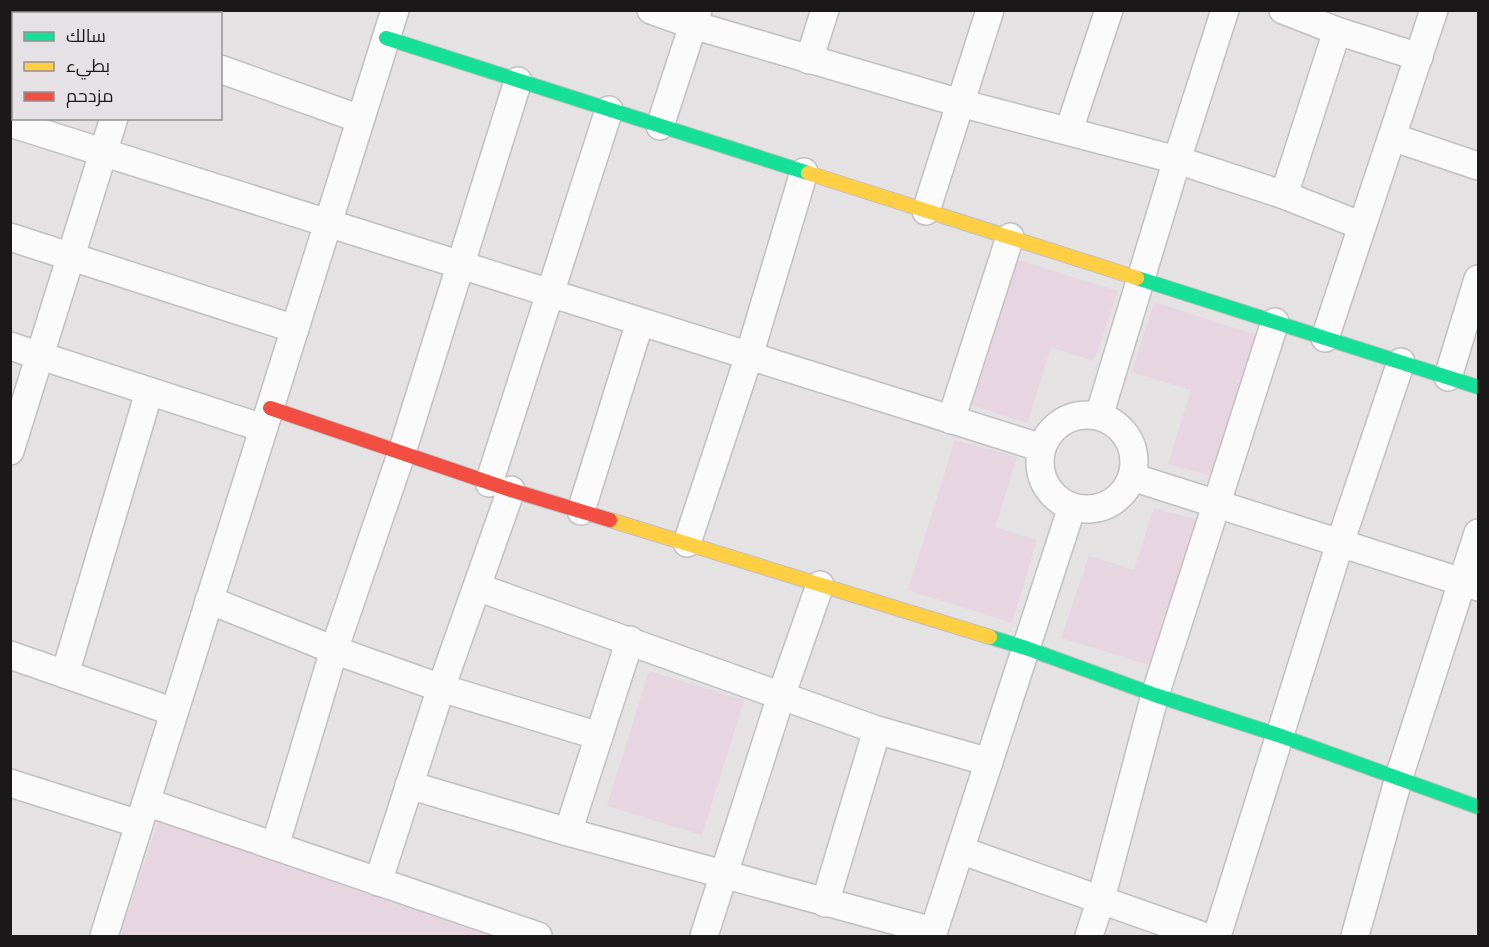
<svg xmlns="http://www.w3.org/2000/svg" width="1489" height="947" font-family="Poppins,Cairo,sans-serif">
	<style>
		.green { fill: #e7d5e2 }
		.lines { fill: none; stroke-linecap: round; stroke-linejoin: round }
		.street-casing { stroke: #c1bfc1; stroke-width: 30 }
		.fast-casing { stroke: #c1bfc1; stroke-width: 16 }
		.slow-casing { stroke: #c1bfc1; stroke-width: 16 }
		.jam-casing { stroke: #c1bfc1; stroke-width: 16 }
		.street { stroke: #fbfbfb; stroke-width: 27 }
		.fast { stroke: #16e098; stroke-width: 14 }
		.slow { stroke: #ffcf43; stroke-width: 14 }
		.jam { stroke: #f24e42; stroke-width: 14 }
	</style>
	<rect width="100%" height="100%" fill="#e5e2e4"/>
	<!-- green -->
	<g class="green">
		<polygon points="1012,258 1118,291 1094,361 1051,347 1027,423 967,404"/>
		<polygon points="1154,302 1260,336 1216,477 1168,464 1191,390 1132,372"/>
		<polygon points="955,440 1017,457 995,527 1037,540 1012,623 908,590"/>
		<polygon points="1154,508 1202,521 1156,667 1061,638 1089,556 1134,570"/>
		<polygon points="649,671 744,700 702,835 607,806"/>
		<polygon points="158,822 503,936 120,936"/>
	</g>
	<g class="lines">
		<!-- street casing -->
		<g class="street-casing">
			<g id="street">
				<polyline points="46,10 55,14"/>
				<polyline points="651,10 693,25 960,103 1177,160 1284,195 1362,226"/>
				<polyline points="1283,10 1337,31 1419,57"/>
				<polyline points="148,14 149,10"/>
				<polyline points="809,60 825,10"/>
				<polyline points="220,69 360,119"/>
				<polyline points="10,123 1042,448"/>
				<polyline points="660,126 698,10"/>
				<polyline points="1069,130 1109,10"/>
				<polyline points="1392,137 1478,166"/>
				<polyline points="1284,195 1337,31"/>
				<polyline points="926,211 990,10"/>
				<polyline points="10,237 295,329"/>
				<polyline points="1325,338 1434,10"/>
				<polyline points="10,346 263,428"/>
				<polyline points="1448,377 1478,279"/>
				<circle cx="1087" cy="462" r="47"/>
				<polyline points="1099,416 1177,160 1225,10"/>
				<polyline points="951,420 1010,237"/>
				<polyline points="10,451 114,118"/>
				<polyline points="1132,477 1478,587"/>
				<polyline points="489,483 609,110"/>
				<polyline points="581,511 640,322"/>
				<polyline points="687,543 749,356 804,172"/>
				<polyline points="477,587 877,730 989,762"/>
				<polyline points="209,600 334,650 441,688 599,736"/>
				<polyline points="10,655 174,712"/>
				<polyline points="65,674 149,392"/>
				<polyline points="10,783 139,824"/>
				<polyline points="409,785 568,832 933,931"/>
				<polyline points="146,802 538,936"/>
				<polyline points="568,832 630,640"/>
				<polyline points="275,846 334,650 402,452 518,81"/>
				<polyline points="960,850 1203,936"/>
				<polyline points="378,882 441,688 511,490"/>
				<polyline points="825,903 877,730"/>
				<polyline points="104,936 395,10"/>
				<polyline points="704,936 781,696 820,585"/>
				<polyline points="932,936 1072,507"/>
				<polyline points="1089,936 1101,899 1155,695 1275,322"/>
				<polyline points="1217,936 1340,543 1401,362"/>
				<polyline points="1355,936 1399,777 1478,533"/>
			</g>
		</g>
		<!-- fast casing -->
		<g class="fast-casing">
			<g id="fast">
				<polyline points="386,38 808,173"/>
				<polyline points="1137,278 1478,387"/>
				<polyline points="990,637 1026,648 1155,695 1281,736 1478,807"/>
			</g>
		</g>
		<!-- slow casing -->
		<g class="slow-casing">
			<g id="slow">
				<polyline points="808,173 1137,278"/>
				<polyline points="610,520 990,637"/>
			</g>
		</g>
		<!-- jam casing -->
		<g class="jam-casing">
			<polyline id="jam" points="270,408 511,490 610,520"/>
		</g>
		<!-- street -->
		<use href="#street" class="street"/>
		<!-- fast -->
		<use href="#fast" class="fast"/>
		<!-- slow -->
		<use href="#slow" class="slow"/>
		<!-- jam -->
		<use href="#jam" class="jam"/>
	</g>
	<!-- border -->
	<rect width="1489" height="947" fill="none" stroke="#1a1819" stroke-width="24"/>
	<!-- legend -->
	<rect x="12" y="12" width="210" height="108" fill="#e6e1e5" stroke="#949193" stroke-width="1.5"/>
	<rect x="24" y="32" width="30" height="9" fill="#16e098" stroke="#949193" stroke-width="1.5"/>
	<text x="66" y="42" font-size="18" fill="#1a1819">سالك</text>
	<rect x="24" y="62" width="30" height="9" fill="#ffcf43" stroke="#949193" stroke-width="1.5"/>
	<text x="66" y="72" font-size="18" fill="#1a1819">بطيء</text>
	<rect x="24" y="92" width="30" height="9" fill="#f24e42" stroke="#949193" stroke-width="1.5"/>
	<text x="66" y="102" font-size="18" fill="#1a1819">مزدحم</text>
</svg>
